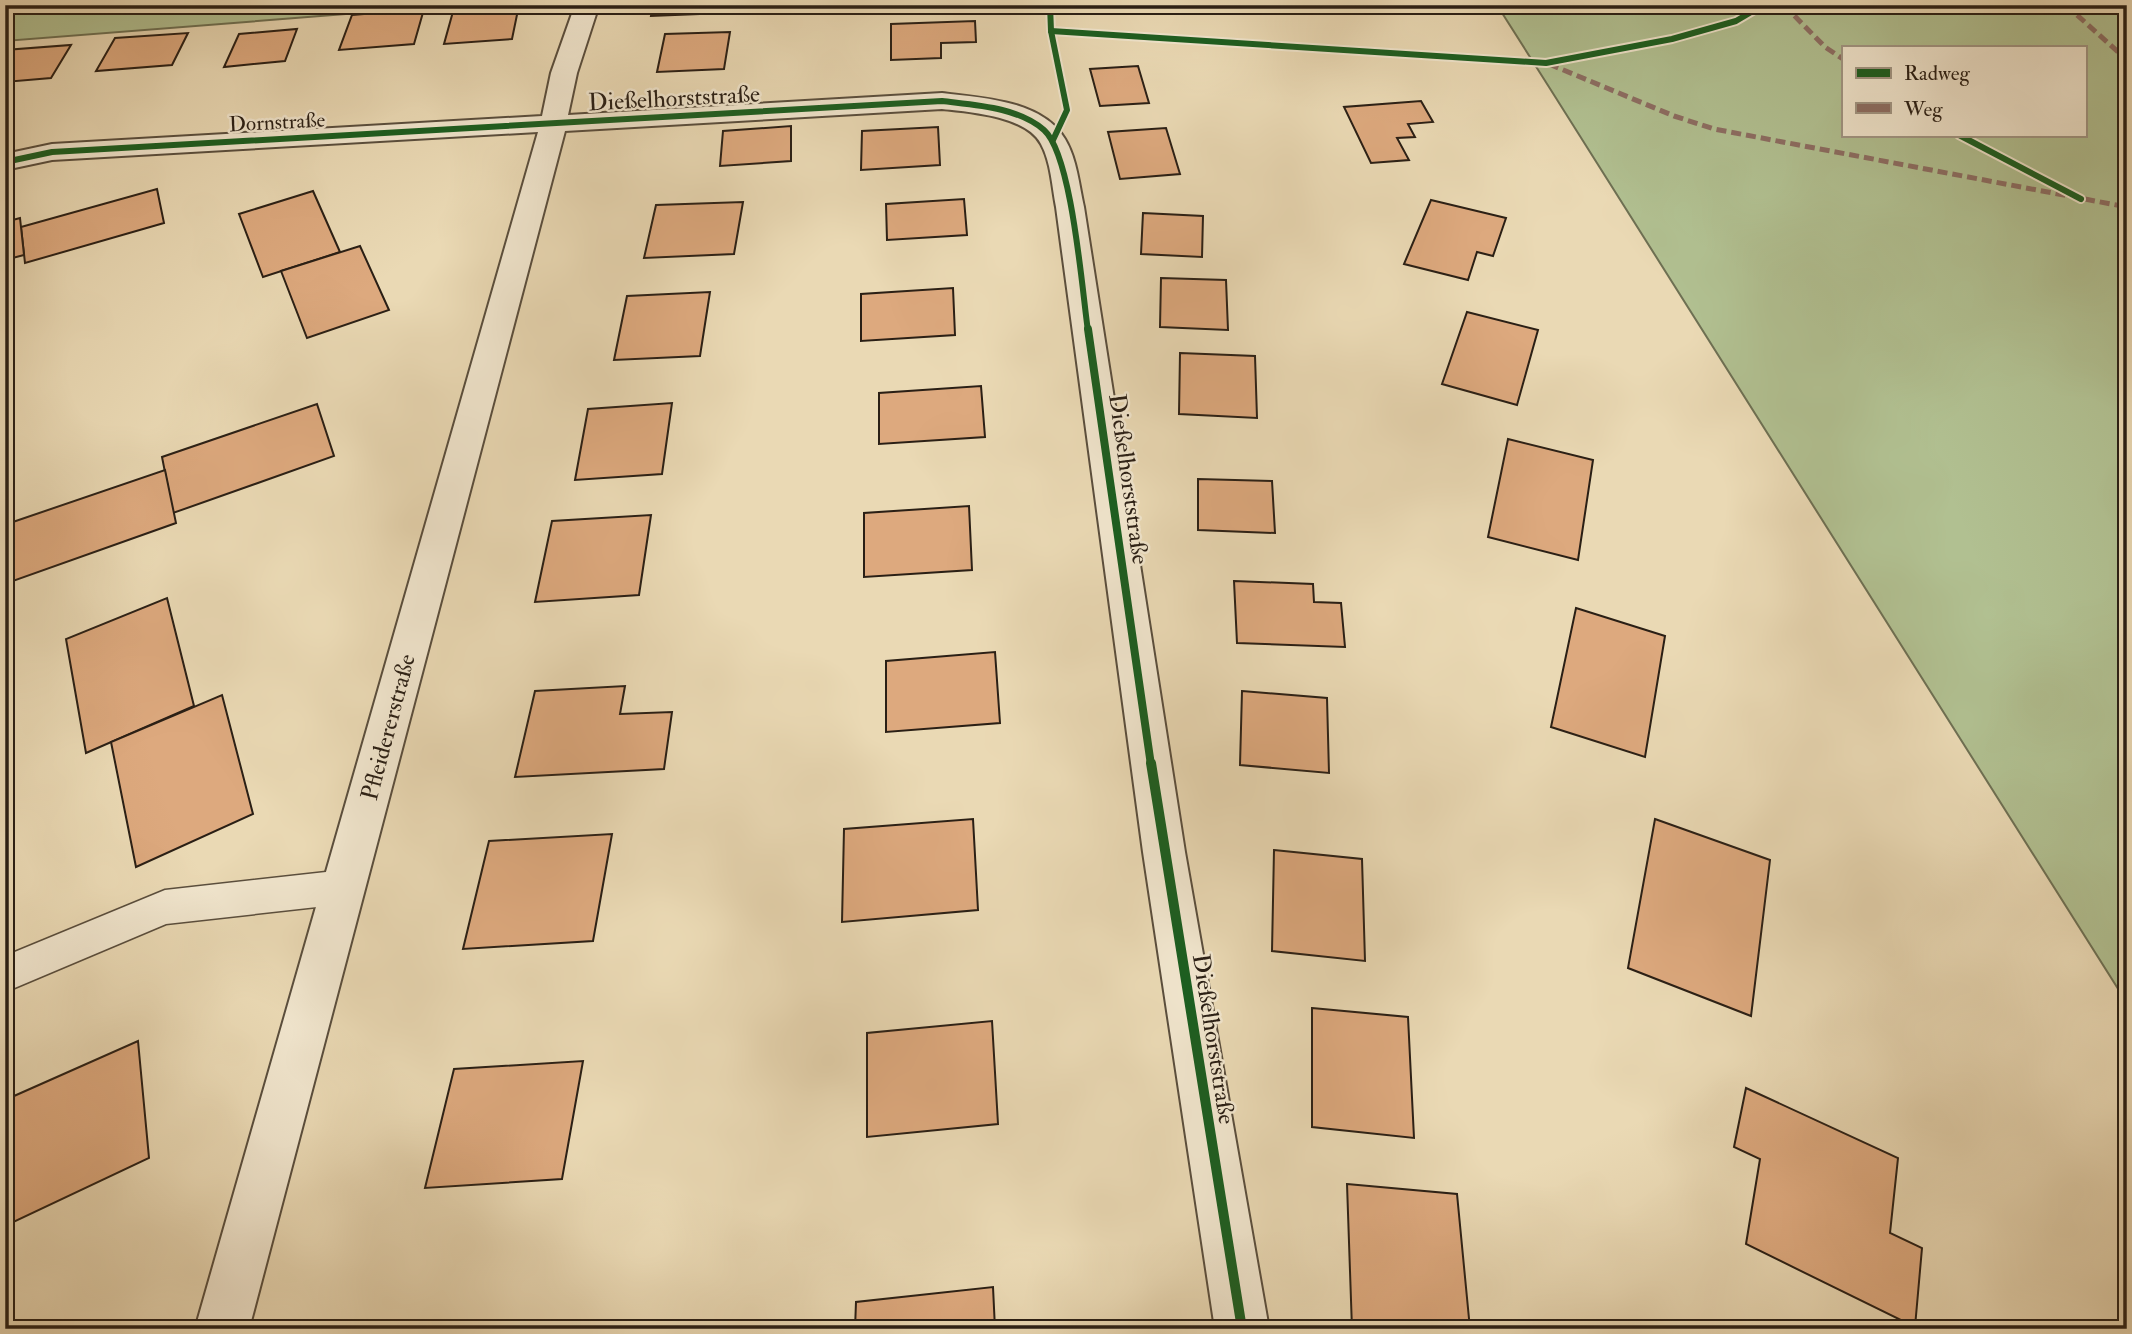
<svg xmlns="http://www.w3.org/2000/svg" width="2132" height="1334" font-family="'IM FELL Double Pica',serif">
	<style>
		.green { fill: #b1c091; stroke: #6e7053; stroke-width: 2; fill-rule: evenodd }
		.building { fill: #dda97e; stroke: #2a1f15; stroke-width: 2 }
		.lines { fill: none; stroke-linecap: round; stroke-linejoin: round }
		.service-casing { stroke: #5a4e3d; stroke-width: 3 }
		.minor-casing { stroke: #5a4e3d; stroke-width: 4 }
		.service { fill: #f1e6ce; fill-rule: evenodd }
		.minor { fill: #f1e6ce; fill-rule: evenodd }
		.quiet { stroke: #8d6e63; stroke-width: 5; stroke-dasharray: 10 5; stroke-linecap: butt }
		.cycleway-far2-casing { stroke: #f1e6ce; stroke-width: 10 }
		.cycleway-far1-casing { stroke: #f1e6ce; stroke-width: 12 }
		.cycleway-casing { stroke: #f1e6ce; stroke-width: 15 }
		.cycleway-far2 { stroke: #1b5e20; stroke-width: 6 }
		.cycleway-far1 { stroke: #1b5e20; stroke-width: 8 }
		.cycleway { stroke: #1b5e20; stroke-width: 10 }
		.labels { text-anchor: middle; stroke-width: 5; stroke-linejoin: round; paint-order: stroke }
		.far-street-label { font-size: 21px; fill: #2a1f15; stroke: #f1e6ce }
		.street-label { font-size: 24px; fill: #2a1f15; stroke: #f1e6ce }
	</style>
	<rect width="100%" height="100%" fill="#ead9b4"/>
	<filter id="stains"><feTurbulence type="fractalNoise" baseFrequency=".00286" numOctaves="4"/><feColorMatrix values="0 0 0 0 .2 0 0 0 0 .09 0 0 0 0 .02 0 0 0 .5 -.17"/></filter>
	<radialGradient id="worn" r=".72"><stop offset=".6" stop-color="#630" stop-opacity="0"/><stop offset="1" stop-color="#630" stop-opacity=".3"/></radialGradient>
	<!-- green -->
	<g class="green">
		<polygon points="5,5 460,5 5,41"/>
		<path d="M1497,5H2127V1003L1549,87ZM1843,47H2085V135H1843Z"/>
	</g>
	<!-- building -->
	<g class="building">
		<polygon points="492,5 519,5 512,39 444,44 454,8"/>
		<polygon points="653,5 700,5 699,14 651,16"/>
		<polygon points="424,9 414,44 339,50 352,15"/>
		<polygon points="975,21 976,42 941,43 941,58 891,60 891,24"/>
		<polygon points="297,29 285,61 224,67 239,34"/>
		<polygon points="730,32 724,69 657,72 665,34"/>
		<polygon points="188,33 172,65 96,71 115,38"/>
		<polygon points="71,45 51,78 5,82 5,50"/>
		<polygon points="1138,66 1149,103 1100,106 1090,69"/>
		<polygon points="1421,101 1433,122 1408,124 1415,137 1397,138 1409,160 1371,163 1344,107"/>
		<polygon points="791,126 791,161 720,166 723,131"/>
		<polygon points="938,127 940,165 861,170 862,131"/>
		<polygon points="1166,128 1180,174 1120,179 1108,132"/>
		<polygon points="157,189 164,223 25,263 21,227"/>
		<polygon points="313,191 340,252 263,277 239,214"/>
		<polygon points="964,199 967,235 887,240 886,204"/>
		<polygon points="1431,200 1506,218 1493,256 1477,252 1468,280 1404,264"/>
		<polygon points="743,202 734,254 644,258 656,205"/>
		<polygon points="1143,213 1203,216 1202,257 1141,254"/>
		<polygon points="20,218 24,255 5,260 5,222"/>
		<polygon points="360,246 389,310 307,338 281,271"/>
		<polygon points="1161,278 1226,280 1228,330 1160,327"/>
		<polygon points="953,288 955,335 861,341 861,294"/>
		<polygon points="710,292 700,356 614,360 627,296"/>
		<polygon points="1467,312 1538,330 1517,405 1442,384"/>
		<polygon points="1180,353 1255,356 1257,418 1179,414"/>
		<polygon points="981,386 985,437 879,444 879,393"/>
		<polygon points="672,403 662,474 575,480 588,409"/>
		<polygon points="317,404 334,456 173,513 162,457"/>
		<polygon points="1508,439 1593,460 1578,560 1488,537"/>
		<polygon points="165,470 176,523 13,581 7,524"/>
		<polygon points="1198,479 1272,481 1275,533 1198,530"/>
		<polygon points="969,506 972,570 864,577 864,513"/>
		<polygon points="651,515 639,595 535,602 552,521"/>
		<polygon points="1234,581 1313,584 1314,602 1341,603 1345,647 1237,643"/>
		<polygon points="167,598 194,706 86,753 66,639"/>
		<polygon points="1576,608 1665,636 1645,757 1551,727"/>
		<polygon points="995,652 1000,723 886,732 886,661"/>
		<polygon points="625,686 620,714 672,712 664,769 515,777 535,691"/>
		<polygon points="1242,691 1327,698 1329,773 1240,765"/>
		<polygon points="222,695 253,814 136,867 111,742"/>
		<polygon points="973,819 978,910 842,922 844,829"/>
		<polygon points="1655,819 1770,860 1751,1016 1628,968"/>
		<polygon points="612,834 593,941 463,949 489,841"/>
		<polygon points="1274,850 1362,859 1365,961 1272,951"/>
		<polygon points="1312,1008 1408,1017 1414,1138 1312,1127"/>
		<polygon points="992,1021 998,1124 867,1137 867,1033"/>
		<polygon points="138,1041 149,1158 5,1226 5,1100"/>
		<polygon points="583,1061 562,1179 425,1188 454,1069"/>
		<polygon points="1746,1088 1898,1158 1890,1233 1922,1248 1915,1327 1746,1244 1760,1159 1734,1147"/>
		<polygon points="1347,1184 1457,1194 1470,1329 1352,1329"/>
		<polygon points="993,1287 995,1329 855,1329 856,1302"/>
	</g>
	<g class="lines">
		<!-- service casing -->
		<g class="service-casing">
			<polygon id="service" points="344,870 357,875 362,887 357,899 344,904 166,924 5,992 5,956 165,890"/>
		</g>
		<!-- minor casing -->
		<g class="minor-casing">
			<path id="minor" d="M575,5H599L577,73L568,115L942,93C982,98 1042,100 1065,139C1077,159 1079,185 1084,207L1185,852L1269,1329H1215L1143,852L1056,207C1052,187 1051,162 1041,144C1026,116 970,112 942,109L565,131L249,1329H195L538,132L52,160L5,170V154L52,144L542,116L551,73Z"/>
		</g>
		<!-- service -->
		<use href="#service" class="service"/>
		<!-- minor -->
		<use href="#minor" class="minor"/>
		<!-- quiet -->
		<g class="quiet">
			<polyline points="1784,5 1825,47 1843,59"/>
			<polyline points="2066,5 2127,60"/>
			<polyline points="1549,64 1674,116 1714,129 2127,207"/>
		</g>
		<!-- cycleway-far2 casing -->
		<g class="cycleway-far2-casing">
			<g id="cycleway-far2">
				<polyline points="1050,5 1051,31 1067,110 1053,140"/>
				<polyline points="1051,31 1546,63 1672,39 1736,21 1763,5"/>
				<polyline points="1959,135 2081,199"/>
				<path d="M5,162L52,152L942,101C974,105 1018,107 1044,130C1072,155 1082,290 1088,331"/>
			</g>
		</g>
		<!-- cycleway-far1 casing -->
		<g class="cycleway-far1-casing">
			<polyline id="cycleway-far1" points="1088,329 1151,765"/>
		</g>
		<!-- cycleway casing -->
		<g class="cycleway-casing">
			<polyline id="cycleway" points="1151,763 1242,1329"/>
		</g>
		<!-- cycleway-far2 -->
		<use href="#cycleway-far2" class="cycleway-far2"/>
		<!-- cycleway-far1 -->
		<use href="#cycleway-far1" class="cycleway-far1"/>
		<!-- cycleway -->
		<use href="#cycleway" class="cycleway"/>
	</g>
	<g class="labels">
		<!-- far-street labels -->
		<g class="far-street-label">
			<text transform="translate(277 122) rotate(-3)" y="7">Dornstraße</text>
		</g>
		<!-- street labels -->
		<g class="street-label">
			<text transform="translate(674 98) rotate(-3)" y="8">Dießelhorststraße</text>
			<text transform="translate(1129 479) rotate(82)" y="8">Dießelhorststraße</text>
			<text transform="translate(388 727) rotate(-75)" y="8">Pfleidererstraße</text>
			<text transform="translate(1214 1039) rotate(81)" y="8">Dießelhorststraße</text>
		</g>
	</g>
	<!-- margin -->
	<rect width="2132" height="1334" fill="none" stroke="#ead9b4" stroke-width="28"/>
	<rect x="7" y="7" width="2118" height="1320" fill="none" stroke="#2a1f15" stroke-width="3.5"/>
	<rect x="14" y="14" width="2104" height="1306" fill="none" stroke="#2a1f15" stroke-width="2"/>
	<!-- legend -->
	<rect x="1842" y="46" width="245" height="91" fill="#f1e6ce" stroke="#a19684" stroke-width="2"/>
	<rect x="1856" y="68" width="35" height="10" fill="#1b5e20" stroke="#a19684" stroke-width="2"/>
	<text x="1904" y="80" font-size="21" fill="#2a1f15">Radweg</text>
	<rect x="1856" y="103" width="35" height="10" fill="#8d6e63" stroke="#a19684" stroke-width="2"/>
	<text x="1904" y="116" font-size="21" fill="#2a1f15">Weg</text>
	<rect width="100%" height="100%" filter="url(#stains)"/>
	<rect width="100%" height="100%" fill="url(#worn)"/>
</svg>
